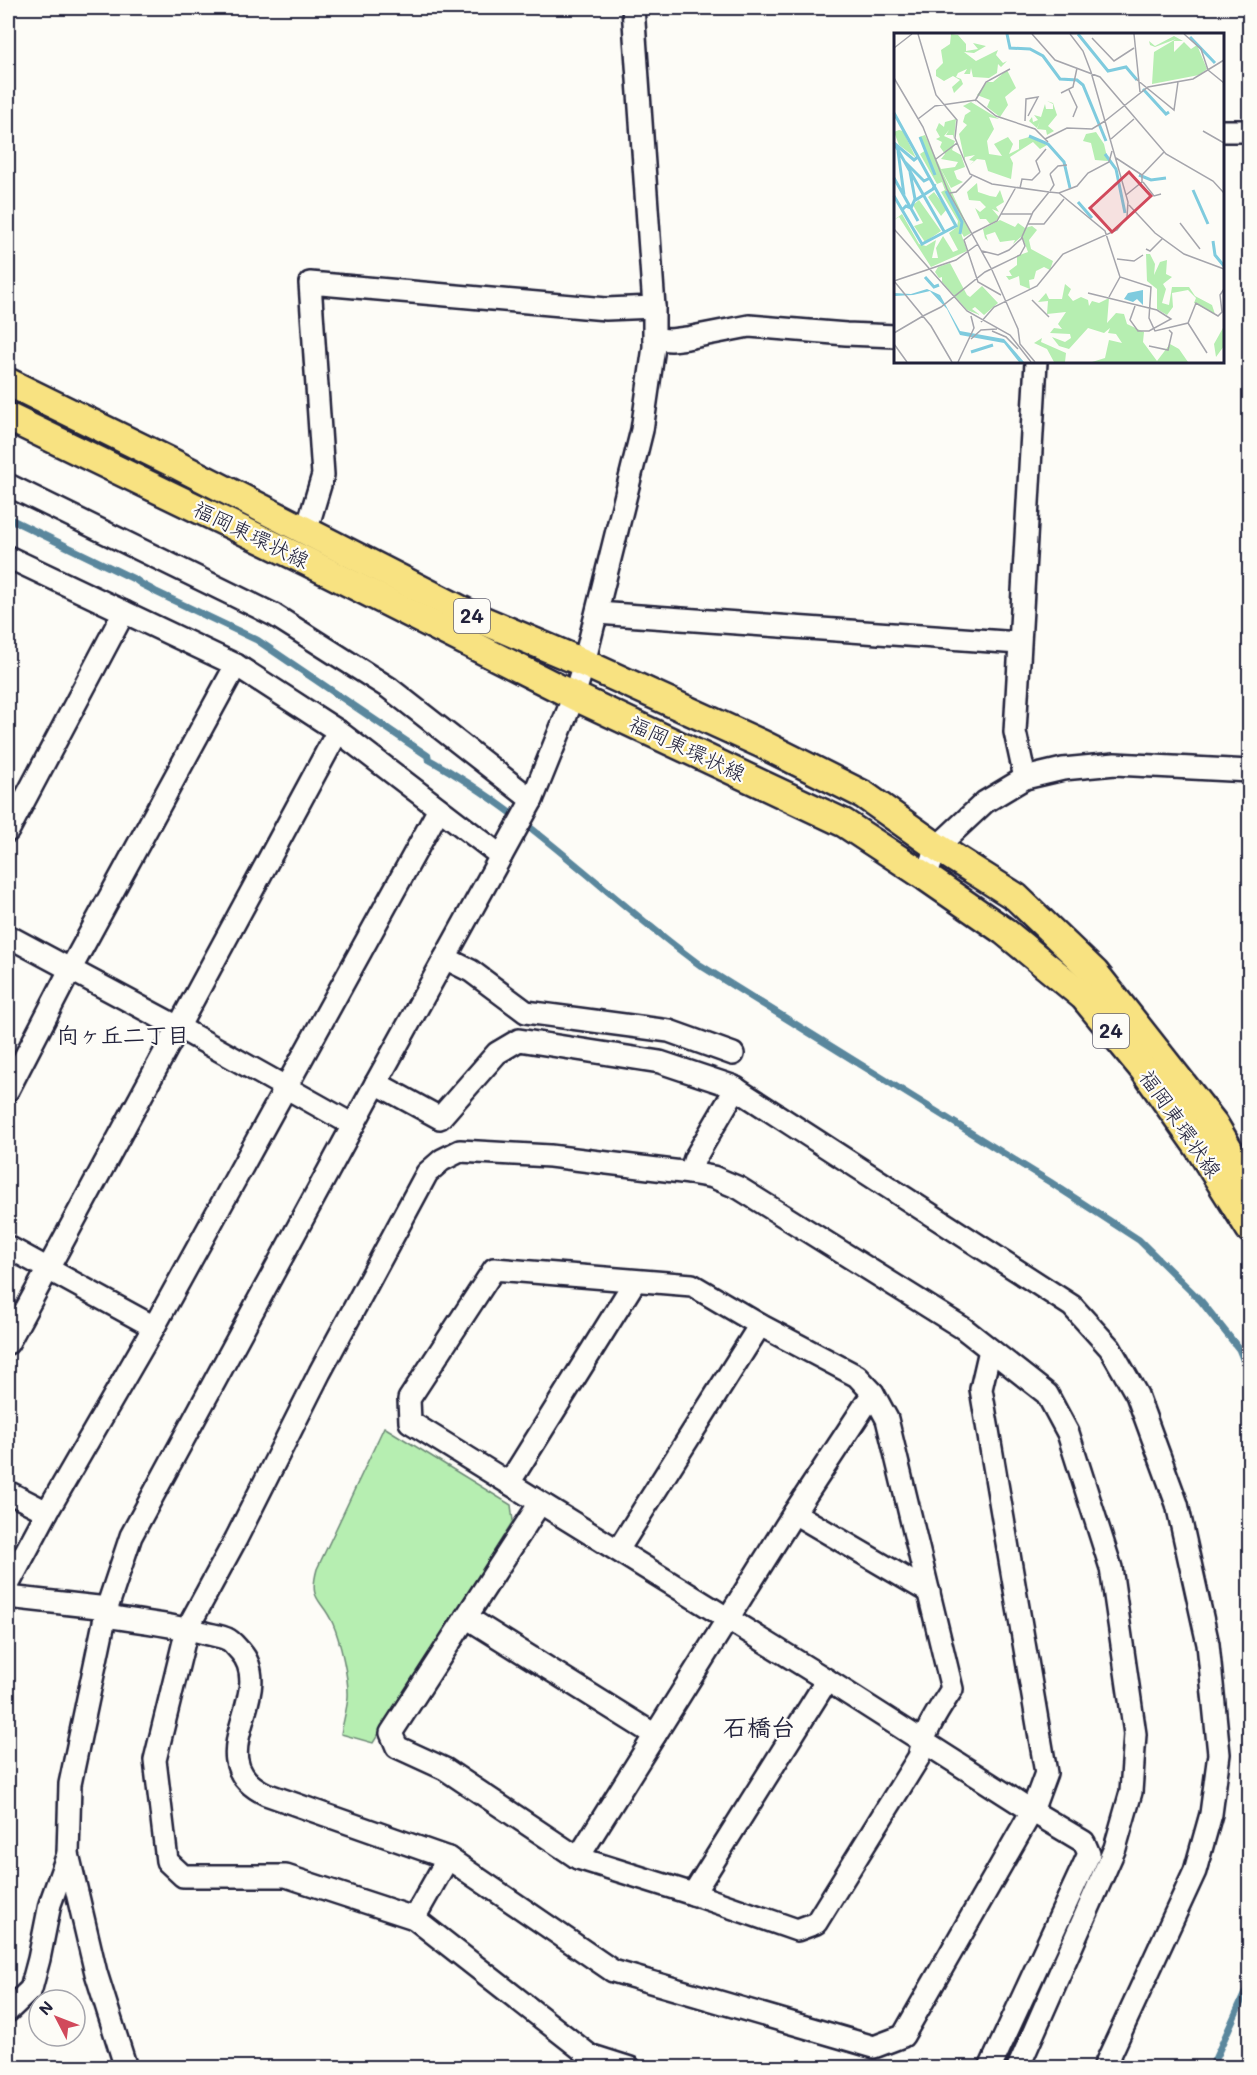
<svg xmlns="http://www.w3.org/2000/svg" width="1257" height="2075" font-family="Mali,'Klee One',sans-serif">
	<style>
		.green { fill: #b6eeb1; stroke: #6c8876; stroke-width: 1.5 }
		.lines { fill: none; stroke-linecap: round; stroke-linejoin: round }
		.stream { stroke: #5a879d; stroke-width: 7 }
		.minor-casing { stroke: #22223b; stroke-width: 26 }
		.major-casing { stroke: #22223b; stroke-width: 32 }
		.minor { stroke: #fdfcf7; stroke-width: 21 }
		.major { stroke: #f8e281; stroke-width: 27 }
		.labels { text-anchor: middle; stroke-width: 4.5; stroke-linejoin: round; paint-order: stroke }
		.shield { fill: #fdfcf7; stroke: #646373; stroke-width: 1.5 }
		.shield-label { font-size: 20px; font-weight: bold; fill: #22223b }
		.street-label { font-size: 21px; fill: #22223b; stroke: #fdfcf7 }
		.neighbourhood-label { font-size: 22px; font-weight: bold; fill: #22223b; stroke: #fdfcf7 }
		.quarter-label { font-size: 24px; font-weight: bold; fill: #22223b; stroke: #fdfcf7 }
		.inset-river { fill: none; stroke: #7fcbde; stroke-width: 3 }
		.inset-road { fill: none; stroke: #a5a5ac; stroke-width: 1.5 }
		.view { fill: #d1495b; fill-opacity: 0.15; stroke: #d1495b; stroke-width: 3 }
		.inset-edge { fill: none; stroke: #22223b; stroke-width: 3 }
	</style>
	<rect width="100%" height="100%" fill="#fdfcf7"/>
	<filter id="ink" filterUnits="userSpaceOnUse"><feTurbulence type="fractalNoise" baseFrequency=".0167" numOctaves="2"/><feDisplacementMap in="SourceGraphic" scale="12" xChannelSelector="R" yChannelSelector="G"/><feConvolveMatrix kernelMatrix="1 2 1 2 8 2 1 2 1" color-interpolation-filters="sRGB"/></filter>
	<g filter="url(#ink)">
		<!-- green -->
		<path class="green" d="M384,1427L511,1505L513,1521L373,1743L341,1734C343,1722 347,1709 348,1697C349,1679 340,1640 333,1624C322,1598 308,1602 317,1569Z"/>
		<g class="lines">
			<!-- stream -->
			<g class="stream">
				<path d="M8,518L136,580C144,587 149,587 156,592L257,640L428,756V759C528,813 608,898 700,965L1050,1182L1139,1240L1201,1301L1239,1349L1250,1376"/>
				<polyline points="1211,2068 1250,1982"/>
			</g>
			<!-- minor casing -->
			<g class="minor-casing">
				<g id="minor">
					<polyline points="1222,131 1250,131"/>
					<polyline points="654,339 671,340 687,338 749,326 846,334 896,336"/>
					<polyline points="8,485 274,615 389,688 532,800"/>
					<polyline points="306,532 323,475 310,283 606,309 654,307"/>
					<polyline points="8,557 236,665 338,731 501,856"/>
					<polyline points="597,613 1019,643"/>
					<polyline points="1025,778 1015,732 1036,362"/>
					<polyline points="8,831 124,612"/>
					<polyline points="926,877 937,847 985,802 1025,778 1063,769 1115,764 1250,771"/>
					<polyline points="8,936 178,1027 353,1125"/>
					<polyline points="445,958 471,971 526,1012 669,1031 733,1054"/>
					<polyline points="376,1083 440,1118 497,1053 519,1040 660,1062 732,1086 1072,1306 1110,1348 1137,1395 1177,1504 1208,1644 1219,1754 1211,1814 1195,1871 1104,2068"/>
					<polyline points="8,1090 70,970 236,665"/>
					<polyline points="690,1173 695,1158 736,1088"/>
					<polyline points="8,1247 154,1327"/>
					<polyline points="8,1343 338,731"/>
					<polyline points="509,1483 635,1281"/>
					<polyline points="8,1492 47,1512 8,1585"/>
					<path d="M540,1503L391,1733L397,1747L445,1769L578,1858L693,1894L797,1930L816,1923L919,1757C924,1731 938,1711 952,1689L887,1419L873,1393L857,1376L760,1325L692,1285L494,1269L409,1399L410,1422L827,1680L1032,1811L1084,1842L1089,1854L990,2068"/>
					<polyline points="47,1512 154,1327 439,809"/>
					<polyline points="794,1513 929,1592"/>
					<polyline points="618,1550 760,1325"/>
					<polyline points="8,1597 107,1608"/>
					<path d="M105,1616C139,1621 172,1625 205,1633C212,1635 221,1636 227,1639C232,1641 236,1647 240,1651C279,1694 195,1760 266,1794L448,1858L613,1971L874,2047L903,2036L1032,1811L1046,1773L981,1389L990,1350"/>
					<polyline points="466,1617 655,1735"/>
					<polyline points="578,1858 794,1513 873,1393"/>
					<polyline points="693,1894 827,1680"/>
					<polyline points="414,1918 448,1858"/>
					<polyline points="8,2011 31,1989 39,1959 50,1904 68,1854"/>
					<polyline points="126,2068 96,1973 68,1854 70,1784 107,1608 131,1536 376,1083 532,800 574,696 584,663 642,430 654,347 654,307 633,8"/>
					<polyline points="630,2068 589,2055 414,1918 286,1876 183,1876 167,1861 155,1760 187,1629 236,1539 320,1372 427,1173 442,1160 460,1151 550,1156 690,1173 713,1177 739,1188 963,1328 1047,1394 1068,1433 1111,1568 1135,1734 1131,1792 1115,1848 1018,2068"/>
				</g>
			</g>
			<!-- major casing -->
			<g class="major-casing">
				<g id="major">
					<polyline points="8,382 173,463 475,617 584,663 762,744 864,795 937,847 1016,897 1095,973 1214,1124 1250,1185"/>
					<polyline points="8,417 308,562 574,696 844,823 926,877 1004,931 1084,997 1144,1070 1199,1148 1250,1229"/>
				</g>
			</g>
			<!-- minor -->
			<use href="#minor" class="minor"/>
			<!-- major -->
			<use href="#major" class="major"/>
		</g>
	</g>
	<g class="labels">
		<!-- shield labels -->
		<g class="shield">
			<rect x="454" y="599" width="36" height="34" rx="4.5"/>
			<rect x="1093" y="1014" width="36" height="34" rx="4.5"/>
		</g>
		<g class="shield-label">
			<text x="472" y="623">24</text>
			<text x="1111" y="1038">24</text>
		</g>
		<!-- street labels -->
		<g class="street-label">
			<text transform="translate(251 535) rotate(26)" y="7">福岡東環状線</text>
			<text transform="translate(687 749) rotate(25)" y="7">福岡東環状線</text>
			<text transform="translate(1180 1124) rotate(55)" y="7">福岡東環状線</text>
		</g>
		<!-- neighbourhood labels -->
		<g class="neighbourhood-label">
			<text x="123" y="1043">向ヶ丘二丁目</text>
		</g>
		<!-- quarter labels -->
		<g class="quarter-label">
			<text x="759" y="1736">石橋台</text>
		</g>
	</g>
	<!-- overview -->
	<g transform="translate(894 33)">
		<rect width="330" height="330" fill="#fdfcf7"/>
		<path d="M57,1L64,2L72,11V18L84,16L79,10L92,13L80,20L70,19L82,28L104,17L102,22L109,30L113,28L107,34L104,31L103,40L95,45L79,44L77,35L76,41H70L73,36L64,40L62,44L67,46L69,51L60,60L58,54L66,47L59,43L50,48L42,43V37L49,30L47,17L56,11ZM280,3L289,8H280V19L290,9L297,16L303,12L313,36L305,42L258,51L260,19L282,6L261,14L256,12L255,8L261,13ZM113,37L122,55L111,64L114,72L106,84L93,74L96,67L83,62L93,49H99ZM153,68L159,70L163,82L154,93L160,98L153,102L152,97L143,96L146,88L143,95L135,88L138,84L139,89L144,87L140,82L147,84L151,71L152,76H159V71ZM77,69L105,86L95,84L100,96L93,108L95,121L108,123L100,111L114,104L119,111L115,121L125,116V107L135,104L153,112L146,116L139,109L116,124L119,130L117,146L94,138L91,127L83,126L76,132L80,128L75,127L81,122L71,124V129L65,101L73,92L69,89L71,82L77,78L69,73ZM62,86L60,106L59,102H52L55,97L50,103L61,108L58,117L67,122L71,134L60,138L63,146L69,149L57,155L47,136L61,134L64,129L47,126L51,121L46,114L48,109L42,106L46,104L42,97L45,90L50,94L51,89ZM5,97L9,98L22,125L5,112L0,99ZM202,99L210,111L214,128L201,127L197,110L189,108L192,101ZM31,102L77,200L70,204L66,197L73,218L37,234L5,184L0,187L8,181L25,211L32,213L42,207L38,225H44L42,215L49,203L59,219L64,217L55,200L63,194L64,188L47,159L51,157L48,149L43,151L26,121L32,117L25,104ZM83,150L84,159L96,163L102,164L106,157L110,169L102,174L105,179L98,176L105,184L102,188L96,191L92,186H86L81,175L86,179L92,174L86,168L75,167L73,159ZM40,159L53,176L47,183L34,164ZM25,167L47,198L31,209L20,193L29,190L19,172ZM106,187L121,194L124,190L131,195L138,193L143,197L135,207L137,216L159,228L156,237L150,234L142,238L140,246L135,247L136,256L126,252L125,243L115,247L112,243H118L115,238L123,232V223L134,219L128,203L119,211L121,207L106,209L101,199L92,202L94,208L91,205L89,196ZM252,221H256L261,231L260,242L266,229L273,227L272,241L278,244L269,251L272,256L268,270L275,272L278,254H295L301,263L318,272L321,281L300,270L302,265L294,257L278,260L279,274L273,282L263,276V256L253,248ZM56,230L73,262L76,264L88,253L104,270L90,282L81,274L78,276L86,282L73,277L48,249V244L45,245L41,239L44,234ZM171,251L177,256L174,262L179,268L187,264L194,267L195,273L198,268L205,270L215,265L213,290L222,280L230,281L233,291L250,299L249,309L263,328L276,311L285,316L294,329H198L211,325L215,307L228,310L222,301L214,300L216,295L210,300L194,295L175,316L165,313L158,304L171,309L177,305L176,301L156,300L160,295L168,296L164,291L172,279L153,281L154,268L144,269L152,260L155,266H168ZM330,293V313L322,324L320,311ZM148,305L147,309L172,320L171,329H160L153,316L140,310Z" fill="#b6eeb1"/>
		<path d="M33,256L46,262L66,298L110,306L130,329H125L110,310L66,302L53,276L36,258L19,262L0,263V260L17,261ZM249,257V272L243,266L239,269L230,266L234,260Z" fill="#7fcbde"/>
		<path class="inset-river" d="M113,1L116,15L136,16L149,23L166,46L183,47L189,52L212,108M184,1L214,38L232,34L243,47M296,4L321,30M249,56L272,81L275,79M0,80L62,193L28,211L0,163M135,103L154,111L170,129L176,155M26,104L41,142M0,110L20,127L25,123M0,110L51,200M4,118L10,162M211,121L222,136L231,180M11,129L30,148L36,145M245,142L257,147L272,145M0,145L24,188M299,157L314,191M52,158L68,189L66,201M20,168L39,156L41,151M184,169L198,185M8,177L12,173L17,175L21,166L16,139M319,208L321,222L330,233M31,244L40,254L45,252M77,319L99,312"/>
		<path class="inset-road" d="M24,1L42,62L63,87L61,105L76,141L98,151L155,159M138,1L161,27L206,44L272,121L319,148L330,160M240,1L246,59M290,1L307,16L314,37M198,5L220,28L240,15M0,15L18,1M314,37L330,50M0,45L29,94L53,156L98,237L124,296L126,311L141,329M242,46L280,77L284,49M175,57L183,74L179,84M167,60L179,54L183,35M81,68L92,49L116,36M24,86L41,73L82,67L102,83L141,96L154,109M131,88L132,66L144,64L134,83M211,88L254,54L299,46L330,27M309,98L330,110M151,106L173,95L198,96L211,88M217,106L240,86M222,125L248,142M42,126L63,110M146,139L142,128L152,116M156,141L164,133L173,132M249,149L260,163L267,161M126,155L128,146L138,147L146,139M156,158L160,152L156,141M56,160L62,159L78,143M165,160L211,198L226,244L257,254L255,285L261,298L294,290L302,270L324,283L328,279L326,262L330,256M232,162L248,149V142L270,119M235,172L261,200L290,221L330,236M107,181H138M286,190L306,216M134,191H150L170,166M0,196L73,278L116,302L137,329M79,200L103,188L122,154M79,200L70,207L84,249L107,262M252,216L256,218L269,205M88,218L104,222L115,217L127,206L139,179L155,159L165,160L183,153L194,140L215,129L218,118M223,226L240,228L249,222M0,248L37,293L58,329M0,248L62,227L84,211M194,260L263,277L277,286L255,298H244L236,287L241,273M215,264L226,244M138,267L155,284M29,283L47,274L91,239L126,222L131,213L128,204M87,289L100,274L143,253L169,221L223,197L233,184L234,169L197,39L189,18L176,1M294,290L313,320M98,298L112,304L124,316M0,300L29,283M77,306L87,297L103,296M0,311L13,329M255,313L274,317L278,300L275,297M64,329L80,295L77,283"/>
		<path class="view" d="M235,139L257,163L218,199L196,175Z"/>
		<rect width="330" height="330" class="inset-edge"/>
	</g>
	<!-- margin -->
	<rect width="1257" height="2075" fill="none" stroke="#fdfcf7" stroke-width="30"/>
	<rect x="15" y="15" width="1227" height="2045" fill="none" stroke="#22223b" stroke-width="2" filter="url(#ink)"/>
	<!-- north arrow -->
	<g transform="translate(57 2018) rotate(312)"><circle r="28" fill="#fdfcf7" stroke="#a5a5ac" stroke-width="1.5"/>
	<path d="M0-4.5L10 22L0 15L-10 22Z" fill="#d1495b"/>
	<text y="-9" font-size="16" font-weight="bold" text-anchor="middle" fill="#22223b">N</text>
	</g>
</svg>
